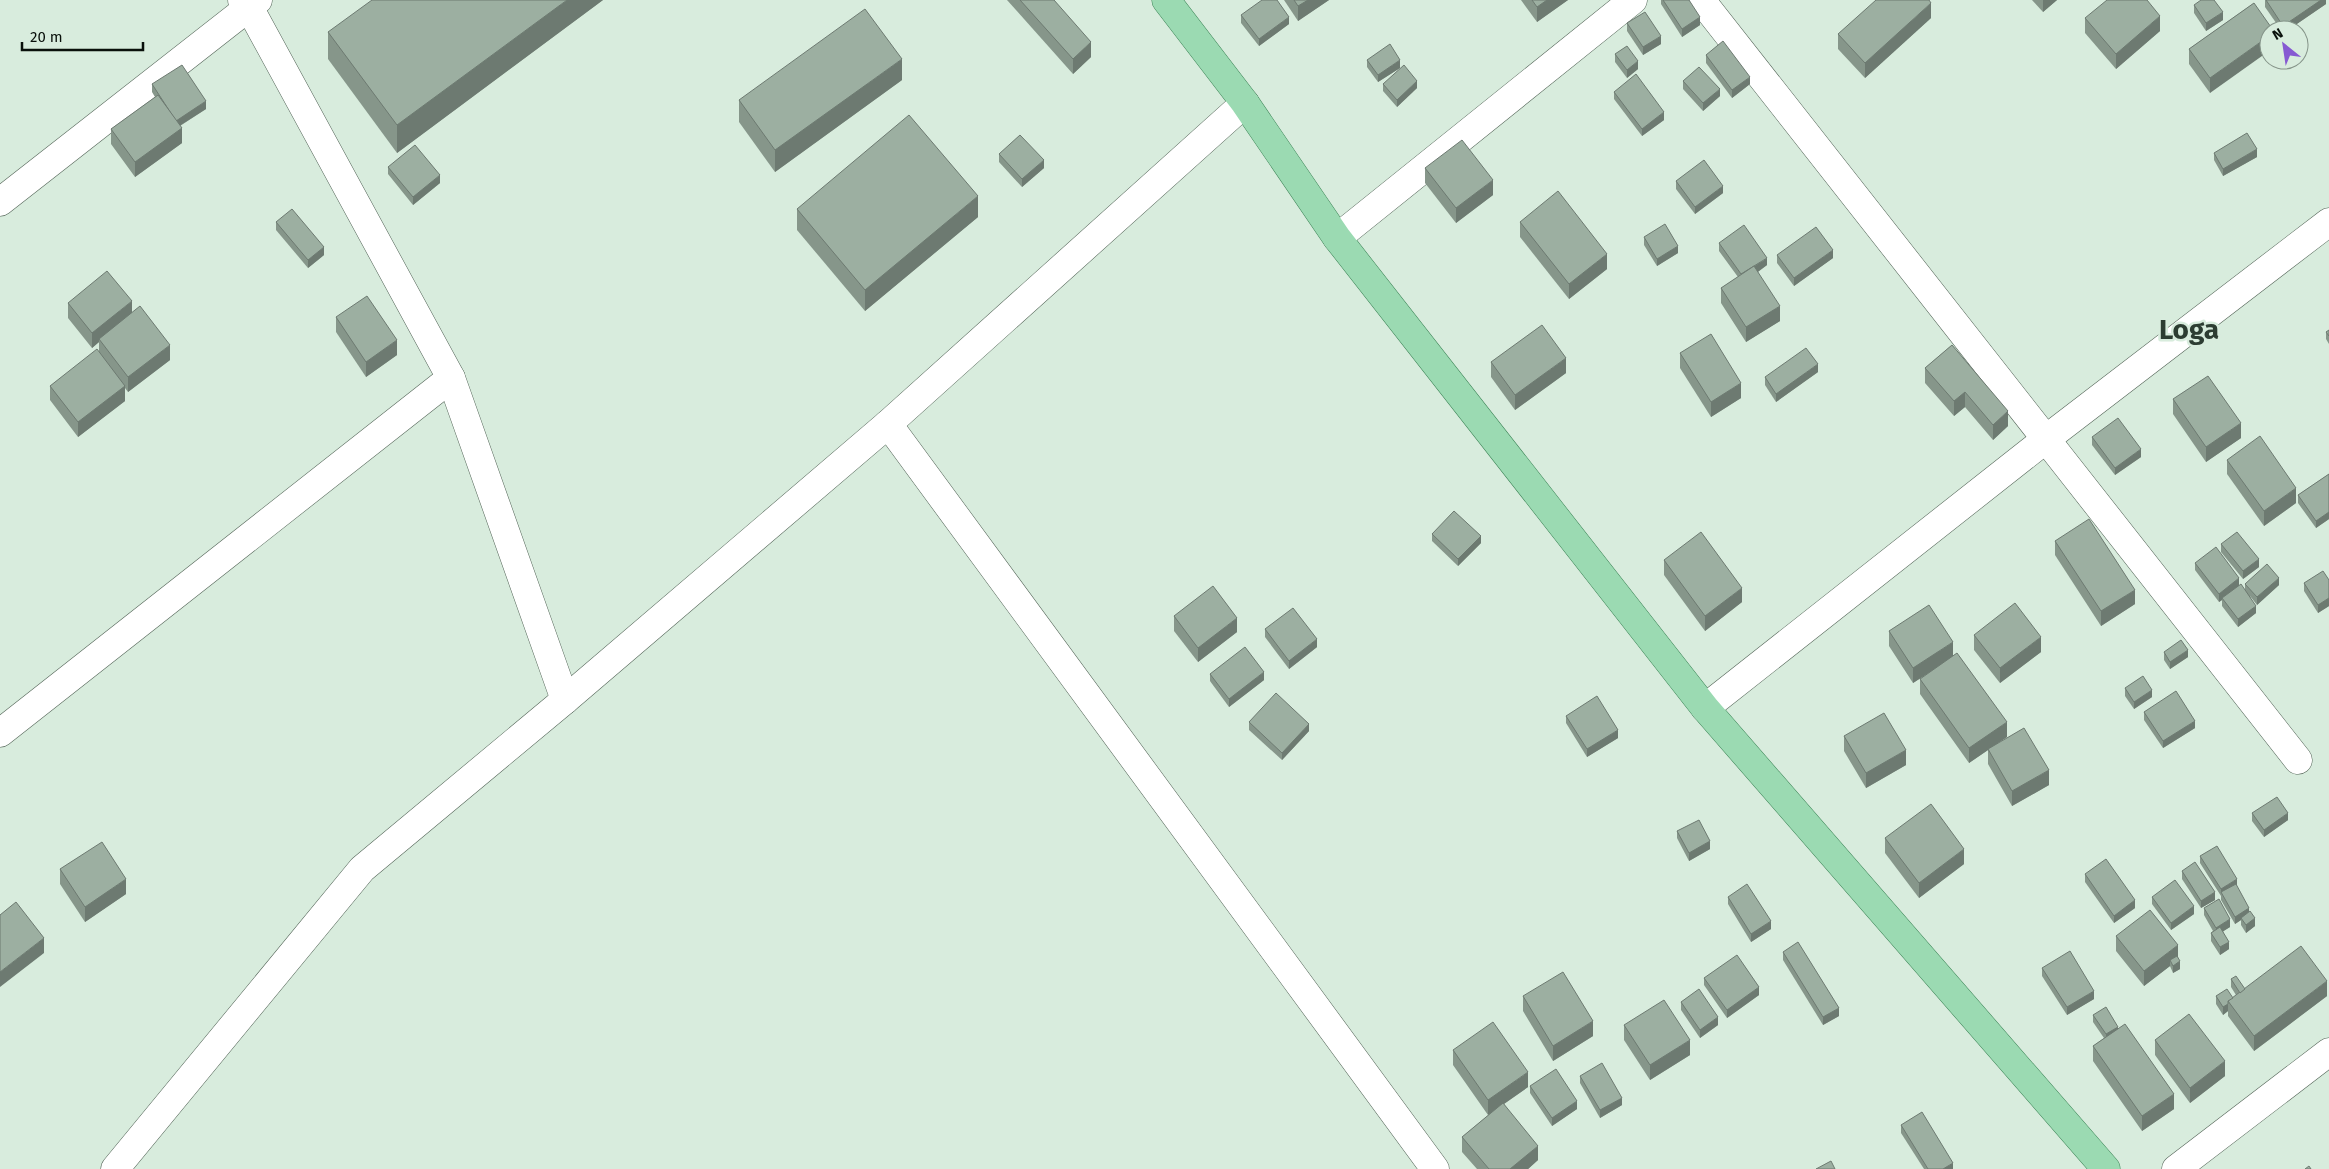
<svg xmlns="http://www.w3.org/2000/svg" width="2329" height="1169" font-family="'Fira Sans',sans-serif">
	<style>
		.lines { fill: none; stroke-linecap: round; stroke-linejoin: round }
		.minor-casing { stroke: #536457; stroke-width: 29 }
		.major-casing { stroke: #3d8356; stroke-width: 29 }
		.minor { stroke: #fff; stroke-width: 28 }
		.major { stroke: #9bdab2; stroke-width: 28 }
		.wall { fill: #86968a }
		.shaded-wall { fill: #6d7a71 }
		.building { fill: #9cafa1; stroke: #6d7a71 }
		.labels { text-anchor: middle; stroke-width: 5; stroke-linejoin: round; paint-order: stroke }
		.town-label { font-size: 28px; font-weight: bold; fill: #2d3d32; stroke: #d8ecdd }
	</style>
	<rect width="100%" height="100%" fill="#d8ecdd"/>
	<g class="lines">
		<!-- minor casing -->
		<g class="minor-casing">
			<g id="minor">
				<polyline points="242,0 249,7 451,378 565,700"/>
				<polyline points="1701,0 2298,760"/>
				<polyline points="0,202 258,0"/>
				<polyline points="1337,238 1633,0"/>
				<polyline points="888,424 1435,1169"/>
				<polyline points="1705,708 2046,439 2329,222"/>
				<polyline points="0,733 451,378"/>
				<polyline points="115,1169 362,869 565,700 888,424 1245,103"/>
				<polyline points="2176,1169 2329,1052"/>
			</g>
		</g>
		<!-- major casing -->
		<g class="major-casing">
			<polyline id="major" points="1166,0 1245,103 1337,238 1705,708 2106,1169"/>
		</g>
		<!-- minor -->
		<use href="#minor" class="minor"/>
		<!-- major -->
		<use href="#major" class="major"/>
	</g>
	<!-- wall -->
	<g class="wall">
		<polygon points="603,0 397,153 328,59 328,32"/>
		<polygon points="1007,0 1054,0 1091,57 1073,74"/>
		<polygon points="1284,0 1329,0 1298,21"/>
		<polygon points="1521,0 1568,0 1537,22"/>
		<polygon points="1661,0 1689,0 1700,25 1682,37 1661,4"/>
		<polygon points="2032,0 2057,0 2043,12"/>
		<polygon points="2265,0 2326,0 2326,4 2288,30 2281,30 2265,7"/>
		<polygon points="2254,3 2210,93 2189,64 2189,49"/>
		<polygon points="2194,5 2223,20 2206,31 2194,13"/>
		<polygon points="1241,15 1289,24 1259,46 1241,23"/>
		<polygon points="1931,18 1865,78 1838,49 1838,34"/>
		<polygon points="2085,18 2160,31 2116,69 2085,33"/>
		<polygon points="1627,23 1661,44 1643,55 1627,31"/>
		<polygon points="1615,54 1638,69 1627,78 1615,62"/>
		<polygon points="1706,55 1750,84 1732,98 1706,63"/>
		<polygon points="1367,60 1400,68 1378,82 1367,67"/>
		<polygon points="902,80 775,172 739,122 739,100"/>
		<polygon points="1683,81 1720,96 1703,111 1683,89"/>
		<polygon points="152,84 206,109 180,126 182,143 135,177 111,144 111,129 155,97 152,92"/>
		<polygon points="1383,84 1417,88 1397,107 1383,91"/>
		<polygon points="1614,92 1664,120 1642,136 1614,99"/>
		<polygon points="2214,153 2257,157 2223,176 2214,160"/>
		<polygon points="999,154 1044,168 1022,187 999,162"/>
		<polygon points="388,167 440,183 413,205 388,174"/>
		<polygon points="1425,168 1493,195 1456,223 1425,183"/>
		<polygon points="1676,181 1723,193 1695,214 1676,189"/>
		<polygon points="797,209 978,217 865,311 797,230"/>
		<polygon points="276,222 324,255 308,268 276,230"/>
		<polygon points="1520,222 1607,269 1569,299 1520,237"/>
		<polygon points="1644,237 1678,253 1657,266 1644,245"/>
		<polygon points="1719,243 1767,265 1758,272 1780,321 1746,342 1721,303 1721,288 1738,277 1719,251"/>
		<polygon points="1777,255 1833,258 1794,286 1777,263"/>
		<polygon points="68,303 132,313 170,360 128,392 125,388 125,401 78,437 50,400 50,386 99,351 99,342 92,348 68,318"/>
		<polygon points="336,317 397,355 366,377 336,332"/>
		<polygon points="2329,330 2329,344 2326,339 2326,332"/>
		<polygon points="1952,345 2008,426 1993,440 1965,407 1954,416 1925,383 1925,368"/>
		<polygon points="1680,353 1741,398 1711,417 1680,368"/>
		<polygon points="1491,362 1566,373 1515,410 1491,377"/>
		<polygon points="1818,372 1776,402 1765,385 1765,377"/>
		<polygon points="2173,399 2241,438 2206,462 2173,414"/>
		<polygon points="2092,437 2141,457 2115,475 2092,445"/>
		<polygon points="2227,460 2296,503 2264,526 2227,474"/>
		<polygon points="2329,474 2329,519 2316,528 2298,503 2298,495"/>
		<polygon points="1432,534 1481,543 1458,566 1432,541"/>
		<polygon points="2055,541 2135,604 2101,626 2055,555"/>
		<polygon points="2221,544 2259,567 2243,579 2221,552"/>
		<polygon points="1664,560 1742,602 1705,631 1664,575"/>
		<polygon points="2195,563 2239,585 2245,590 2245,584 2279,585 2257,605 2250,596 2256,613 2238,627 2222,606 2222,600 2219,602 2195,570"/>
		<polygon points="2329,580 2329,606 2318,613 2304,591 2304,583"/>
		<polygon points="1174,616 1237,632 1198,662 1174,631"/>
		<polygon points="1265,629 1317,647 1289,669 1265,637"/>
		<polygon points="1889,631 1953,656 2007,737 1996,744 2049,785 2012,806 1988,764 1988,750 1969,763 1920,694 1920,679 1936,668 1913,683 1889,646"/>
		<polygon points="1974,635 2041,652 2000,683 1974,650"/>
		<polygon points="2164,652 2188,657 2170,669 2164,660"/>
		<polygon points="1210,674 1264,680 1229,707 1210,681"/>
		<polygon points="2125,688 2152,697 2134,709 2125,696"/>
		<polygon points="2144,712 2195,728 2163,748 2144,720"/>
		<polygon points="1566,716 1618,738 1587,757 1566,723"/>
		<polygon points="1249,722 1309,731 1282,760 1249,730"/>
		<polygon points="1844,736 1906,765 1866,788 1844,751"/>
		<polygon points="2252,813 2288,820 2264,837 2252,821"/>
		<polygon points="1677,831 1710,849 1689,861 1677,838"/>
		<polygon points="1885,838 1964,864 1919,898 1885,853"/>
		<polygon points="2200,856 2249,912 2255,926 2246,933 2241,925 2241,920 2235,924 2221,900 2221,896 2200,863"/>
		<polygon points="60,869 126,894 85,922 60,884"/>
		<polygon points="2182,871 2215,900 2201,908 2182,879"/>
		<polygon points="2085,874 2135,908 2114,923 2085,882"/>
		<polygon points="1728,897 1771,929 1751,942 1728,904"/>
		<polygon points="2152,897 2194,914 2171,930 2152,904"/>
		<polygon points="2204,908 2230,927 2223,931 2229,949 2220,955 2211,941 2211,933 2213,931 2204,915"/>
		<polygon points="2116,936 2178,957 2180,969 2173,973 2170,966 2144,986 2116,951"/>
		<polygon points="1783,952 1839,1016 1823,1025 1783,960"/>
		<polygon points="2042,968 2094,999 2067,1015 2042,976"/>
		<polygon points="1704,978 1759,995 1727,1018 1704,985"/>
		<polygon points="2231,979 2245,989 2327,996 2254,1051 2228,1016 2228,1011 2223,1015 2216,1004 2216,996 2233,998 2236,995 2231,987"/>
		<polygon points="1523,996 1593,1036 1553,1061 1523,1011"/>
		<polygon points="1681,1002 1718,1025 1700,1038 1681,1010"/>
		<polygon points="2093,1015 2118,1028 2174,1109 2142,1131 2093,1061 2093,1046 2104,1038 2093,1022"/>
		<polygon points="1624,1025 1690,1055 1650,1080 1624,1040"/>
		<polygon points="2155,1040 2225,1076 2190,1103 2155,1055"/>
		<polygon points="1453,1050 1528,1087 1504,1104 1538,1160 1528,1169 1477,1169 1462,1152 1462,1137 1497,1108 1488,1115 1453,1065"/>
		<polygon points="1580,1076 1622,1105 1600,1118 1580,1083"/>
		<polygon points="1530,1086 1577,1109 1552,1126 1530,1093"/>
		<polygon points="1901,1125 1953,1169 1924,1169 1901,1133"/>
	</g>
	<!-- shaded-wall -->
	<g class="shaded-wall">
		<polygon points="567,0 603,0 397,153 397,125"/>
		<polygon points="1308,0 1329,0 1298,21 1298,6"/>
		<polygon points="1547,0 1568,0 1537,22 1537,7"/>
		<polygon points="2043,0 2057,0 2043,12"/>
		<polygon points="2321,0 2326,0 2326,4 2288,30 2283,30 2283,26"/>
		<polygon points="1931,3 1931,18 1865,78 1865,63"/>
		<polygon points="2223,12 2223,20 2206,31 2206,23"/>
		<polygon points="2160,16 2160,31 2116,69 2116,54"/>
		<polygon points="1289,17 1289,24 1259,46 1259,39"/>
		<polygon points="1700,17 1700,25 1682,37 1682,29"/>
		<polygon points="1661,36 1661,44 1643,55 1643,47"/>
		<polygon points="2269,36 2269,51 2210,93 2210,78"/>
		<polygon points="1091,42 1091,57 1073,74 1073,59"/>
		<polygon points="902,59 902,80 775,172 775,150"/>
		<polygon points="1400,60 1400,68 1378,82 1378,75"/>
		<polygon points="1638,61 1638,69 1627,78 1627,70"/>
		<polygon points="1750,77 1750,84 1732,98 1732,90"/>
		<polygon points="1417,81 1417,88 1397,107 1397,100"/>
		<polygon points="1720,89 1720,96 1703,111 1703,103"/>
		<polygon points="206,101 206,109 176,128 176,121"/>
		<polygon points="1664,112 1664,120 1642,136 1642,129"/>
		<polygon points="182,128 182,143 135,177 135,162"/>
		<polygon points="2257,149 2257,157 2223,176 2223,169"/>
		<polygon points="1044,160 1044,168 1022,187 1022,179"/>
		<polygon points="440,175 440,183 413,205 413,197"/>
		<polygon points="1493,180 1493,195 1456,223 1456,208"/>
		<polygon points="1723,186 1723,193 1695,214 1695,207"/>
		<polygon points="978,196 978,217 865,311 865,290"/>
		<polygon points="1678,246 1678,253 1657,266 1657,259"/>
		<polygon points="324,247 324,255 308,268 308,260"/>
		<polygon points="1833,250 1833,258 1794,286 1794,278"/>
		<polygon points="1607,254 1607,269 1569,299 1569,284"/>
		<polygon points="1767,258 1767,265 1742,283 1742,275"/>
		<polygon points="132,301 132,316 99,339 99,342 92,348 92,333"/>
		<polygon points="1780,306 1780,321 1746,342 1746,327"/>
		<polygon points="397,340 397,355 366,377 366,362"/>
		<polygon points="170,345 170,360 128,392 128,377"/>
		<polygon points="1566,358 1566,373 1515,410 1515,395"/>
		<polygon points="1818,364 1818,372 1776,402 1776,394"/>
		<polygon points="1741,383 1741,398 1711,417 1711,402"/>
		<polygon points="125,386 125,401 78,437 78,422"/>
		<polygon points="1965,392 1965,407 1954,416 1954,401"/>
		<polygon points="2008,411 2008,426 1993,440 1993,425"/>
		<polygon points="2241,423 2241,438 2206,462 2206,447"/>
		<polygon points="2141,449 2141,457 2115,475 2115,468"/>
		<polygon points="2296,488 2296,503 2264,526 2264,511"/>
		<polygon points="2329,512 2329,519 2316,528 2316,521"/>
		<polygon points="1481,536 1481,543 1458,566 1458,559"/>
		<polygon points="2259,559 2259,567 2243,579 2243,571"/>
		<polygon points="2239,578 2239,586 2222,598 2222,600 2219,602 2219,594"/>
		<polygon points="2279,578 2279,585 2257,605 2257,597"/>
		<polygon points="1742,588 1742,602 1705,631 1705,616"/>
		<polygon points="2135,590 2135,604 2101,626 2101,611"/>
		<polygon points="2329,598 2329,606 2318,613 2318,605"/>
		<polygon points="2256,606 2256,613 2238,627 2238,619"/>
		<polygon points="1237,618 1237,632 1198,662 1198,648"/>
		<polygon points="2041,637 2041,652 2000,683 2000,668"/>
		<polygon points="1317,639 1317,647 1289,669 1289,661"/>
		<polygon points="1953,642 1953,657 1913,683 1913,668"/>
		<polygon points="2188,650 2188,657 2170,669 2170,662"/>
		<polygon points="1264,672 1264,680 1229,707 1229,699"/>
		<polygon points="2152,690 2152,697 2134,709 2134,702"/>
		<polygon points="2195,721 2195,728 2163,748 2163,741"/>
		<polygon points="2007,722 2007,737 1969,763 1969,748"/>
		<polygon points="1309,724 1309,731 1282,760 1282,753"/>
		<polygon points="1618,730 1618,738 1587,757 1587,749"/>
		<polygon points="1906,750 1906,765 1866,788 1866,773"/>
		<polygon points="2049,770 2049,785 2012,806 2012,791"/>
		<polygon points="2288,813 2288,820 2264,837 2264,830"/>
		<polygon points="1710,841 1710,849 1689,861 1689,853"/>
		<polygon points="1964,849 1964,864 1919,898 1919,883"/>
		<polygon points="126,879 126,894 85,922 85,907"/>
		<polygon points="2237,879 2237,887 2221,893 2221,889"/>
		<polygon points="2215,892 2215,900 2201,908 2201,901"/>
		<polygon points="2135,900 2135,908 2114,923 2114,916"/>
		<polygon points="2194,906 2194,914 2171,930 2171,923"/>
		<polygon points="2249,908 2249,915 2241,918 2241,920 2235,924 2235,917"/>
		<polygon points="2255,918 2255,926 2246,933 2246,925"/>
		<polygon points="2230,919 2230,927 2216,936 2216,928"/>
		<polygon points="1771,921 1771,929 1751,942 1751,934"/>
		<polygon points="44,938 44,953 0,987 0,972"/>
		<polygon points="2229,942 2229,949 2220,955 2220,947"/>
		<polygon points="2178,945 2178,960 2170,960 2170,966 2144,986 2144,971"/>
		<polygon points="2180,961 2180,969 2173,973 2173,966"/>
		<polygon points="2327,981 2327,996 2254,1051 2254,1036"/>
		<polygon points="1759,987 1759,995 1727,1018 1727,1010"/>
		<polygon points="2094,991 2094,999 2067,1015 2067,1007"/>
		<polygon points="2228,1004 2228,1011 2223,1015 2223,1007"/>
		<polygon points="1839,1008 1839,1016 1823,1025 1823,1017"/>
		<polygon points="1718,1017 1718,1025 1700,1038 1700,1030"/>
		<polygon points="1593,1021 1593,1036 1553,1061 1553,1046"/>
		<polygon points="2118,1027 2118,1034 2106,1042 2106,1034"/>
		<polygon points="1690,1040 1690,1055 1650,1080 1650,1065"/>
		<polygon points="2225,1061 2225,1076 2190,1103 2190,1088"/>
		<polygon points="1528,1072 1528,1087 1488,1115 1488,1100"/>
		<polygon points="2174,1094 2174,1109 2142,1131 2142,1116"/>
		<polygon points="1622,1098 1622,1105 1600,1118 1600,1110"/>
		<polygon points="1577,1101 1577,1109 1552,1126 1552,1118"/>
		<polygon points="1538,1146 1538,1160 1528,1169 1510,1169"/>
		<polygon points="1953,1163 1953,1169 1943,1169"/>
	</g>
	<!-- building -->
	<g class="building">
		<polygon points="372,0 567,0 397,125 328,32"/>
		<polygon points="1020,0 1054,0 1091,42 1073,59"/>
		<polygon points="1262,0 1277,0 1289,17 1259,39 1241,15"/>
		<polygon points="1294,0 1308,0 1298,6"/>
		<polygon points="1532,0 1547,0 1537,7"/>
		<polygon points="1663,0 1689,0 1700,17 1682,29"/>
		<polygon points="1876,0 1929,0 1931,3 1865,63 1838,34"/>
		<polygon points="2107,0 2147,0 2160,16 2116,54 2085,18"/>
		<polygon points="2201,0 2214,0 2223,12 2206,23 2194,5"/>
		<polygon points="2266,0 2321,0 2283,26"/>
		<polygon points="2254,3 2273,30 2269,30 2269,36 2210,78 2189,49"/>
		<polygon points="865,9 902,59 775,150 739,100"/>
		<polygon points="1645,12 1661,36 1643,47 1627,23"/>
		<polygon points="1723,41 1750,77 1732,90 1706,55"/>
		<polygon points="1390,44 1400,60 1378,75 1367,60"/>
		<polygon points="1627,46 1638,61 1627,70 1615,54"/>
		<polygon points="182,65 206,101 176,121 152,84"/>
		<polygon points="1404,65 1417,81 1397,100 1383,84"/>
		<polygon points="1699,67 1720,89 1703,103 1683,81"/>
		<polygon points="1636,74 1664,112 1642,129 1614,92"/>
		<polygon points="158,95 182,128 135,162 111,129"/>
		<polygon points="909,115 978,196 865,290 797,209"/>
		<polygon points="2247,133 2257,149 2223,169 2214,153"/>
		<polygon points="1020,135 1044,160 1022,179 999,154"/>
		<polygon points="1462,140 1493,180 1456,208 1425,168"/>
		<polygon points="415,145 440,175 413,197 388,167"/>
		<polygon points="1704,160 1723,186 1695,207 1676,181"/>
		<polygon points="1558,191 1607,254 1569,284 1520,222"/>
		<polygon points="292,209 324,247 308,260 276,222"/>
		<polygon points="1665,224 1678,246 1657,259 1644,237"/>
		<polygon points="1744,225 1767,258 1741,274 1719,243"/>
		<polygon points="1816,227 1833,250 1794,278 1777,255"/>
		<polygon points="1754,266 1780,306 1746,327 1721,288"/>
		<polygon points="107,271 132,301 92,333 68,303"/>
		<polygon points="367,296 397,340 366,362 336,317"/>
		<polygon points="140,306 170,345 128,377 99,339"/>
		<polygon points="1542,325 1566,358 1515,395 1491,362"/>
		<polygon points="2329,330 2329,336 2326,332"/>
		<polygon points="1711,334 1741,383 1711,402 1680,353"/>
		<polygon points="1952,345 2008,411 1993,425 1965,392 1954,401 1925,368"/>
		<polygon points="1806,348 1818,364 1776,394 1765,377"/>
		<polygon points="97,349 125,386 78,422 50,386"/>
		<polygon points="2208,376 2241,423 2206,447 2173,399"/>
		<polygon points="2118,418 2141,449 2115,468 2092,437"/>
		<polygon points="2260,436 2296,488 2264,511 2227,460"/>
		<polygon points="2329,474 2329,512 2316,521 2298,495"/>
		<polygon points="1454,511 1481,536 1458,559 1432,534"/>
		<polygon points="2089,519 2135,590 2101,611 2055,541"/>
		<polygon points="1701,532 1742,588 1705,616 1664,560"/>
		<polygon points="2237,532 2259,559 2243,571 2221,544"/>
		<polygon points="2216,547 2239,578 2219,594 2195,563"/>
		<polygon points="2267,564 2279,578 2257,597 2245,584"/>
		<polygon points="2323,571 2329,580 2329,598 2318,605 2304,583"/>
		<polygon points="2241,584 2256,606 2238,619 2222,598"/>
		<polygon points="1213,586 1237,618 1198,648 1174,616"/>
		<polygon points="2015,603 2041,637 2000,668 1974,635"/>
		<polygon points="1929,605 1953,642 1913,668 1889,631"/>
		<polygon points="1293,608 1317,639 1289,661 1265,629"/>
		<polygon points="2181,640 2188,650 2170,662 2164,652"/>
		<polygon points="1245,647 1264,672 1229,699 1210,674"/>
		<polygon points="1957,653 2007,722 1969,748 1920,679"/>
		<polygon points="2143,676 2152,690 2134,702 2125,688"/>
		<polygon points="2176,691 2195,721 2163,741 2144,712"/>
		<polygon points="1276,693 1309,724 1282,753 1249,722"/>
		<polygon points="1597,696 1618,730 1587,749 1566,716"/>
		<polygon points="1884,713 1906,750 1866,773 1844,736"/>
		<polygon points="2024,728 2049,770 2012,791 1988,749"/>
		<polygon points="2277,797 2288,813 2264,830 2252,813"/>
		<polygon points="1931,804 1964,849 1919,883 1885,838"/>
		<polygon points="1699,820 1710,841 1689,853 1677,831"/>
		<polygon points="102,842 126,879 85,907 60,869"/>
		<polygon points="2217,846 2237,879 2221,889 2200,856"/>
		<polygon points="2106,859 2135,900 2114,916 2085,874"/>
		<polygon points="2195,862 2215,892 2201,901 2182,871"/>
		<polygon points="2175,880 2194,906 2171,923 2152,897"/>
		<polygon points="1747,884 1771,921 1751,934 1728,897"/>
		<polygon points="2236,884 2249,908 2235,917 2221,892"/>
		<polygon points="2219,899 2230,919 2216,928 2204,908"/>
		<polygon points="16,902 44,938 0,972 0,915"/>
		<polygon points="2150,910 2178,945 2144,971 2116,936"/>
		<polygon points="2250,911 2255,918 2246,925 2241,918"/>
		<polygon points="2220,927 2229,942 2220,947 2211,933"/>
		<polygon points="1798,942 1839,1008 1823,1017 1783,952"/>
		<polygon points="2301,946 2327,981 2254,1036 2228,1001"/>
		<polygon points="2070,951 2094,991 2067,1007 2042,968"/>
		<polygon points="1737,955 1759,987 1727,1010 1704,978"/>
		<polygon points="2177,956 2180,961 2173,966 2170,960"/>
		<polygon points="1563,972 1593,1021 1553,1046 1523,996"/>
		<polygon points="2236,976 2245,989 2240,993 2231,979"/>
		<polygon points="1699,989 1718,1017 1700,1030 1681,1002"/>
		<polygon points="2227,989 2233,998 2228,1001 2228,1004 2223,1007 2216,996"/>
		<polygon points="1664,1000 1690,1040 1650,1065 1624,1025"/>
		<polygon points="2106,1007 2118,1027 2106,1034 2093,1015"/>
		<polygon points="2189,1014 2225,1061 2190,1088 2155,1040"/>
		<polygon points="1493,1022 1528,1072 1488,1100 1453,1050"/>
		<polygon points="2125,1024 2174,1094 2142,1116 2093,1046"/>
		<polygon points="1602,1063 1622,1098 1600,1110 1580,1076"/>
		<polygon points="1556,1069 1577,1101 1552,1118 1530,1086"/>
		<polygon points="1503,1103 1538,1146 1510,1169 1489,1169 1462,1137"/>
		<polygon points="1922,1112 1953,1163 1943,1169 1928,1169 1901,1125"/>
		<polygon points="1831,1161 1835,1169 1816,1169"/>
		<polygon points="2309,1166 2311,1169 2305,1169"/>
	</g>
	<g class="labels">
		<!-- town labels -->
		<g class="town-label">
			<text x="2189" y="339">Loga</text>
		</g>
	</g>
	<!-- north arrow -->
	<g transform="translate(2284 45) rotate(330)"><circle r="24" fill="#d8ecdd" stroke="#859489"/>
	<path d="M0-4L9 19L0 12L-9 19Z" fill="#8659d2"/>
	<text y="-8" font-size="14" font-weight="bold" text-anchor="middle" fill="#09100b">N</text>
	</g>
	<!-- scale -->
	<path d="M22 42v8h121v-8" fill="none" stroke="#09100b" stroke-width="2.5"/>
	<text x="30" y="42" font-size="15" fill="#09100b" stroke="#d8ecdd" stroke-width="4" paint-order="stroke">20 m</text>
</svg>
